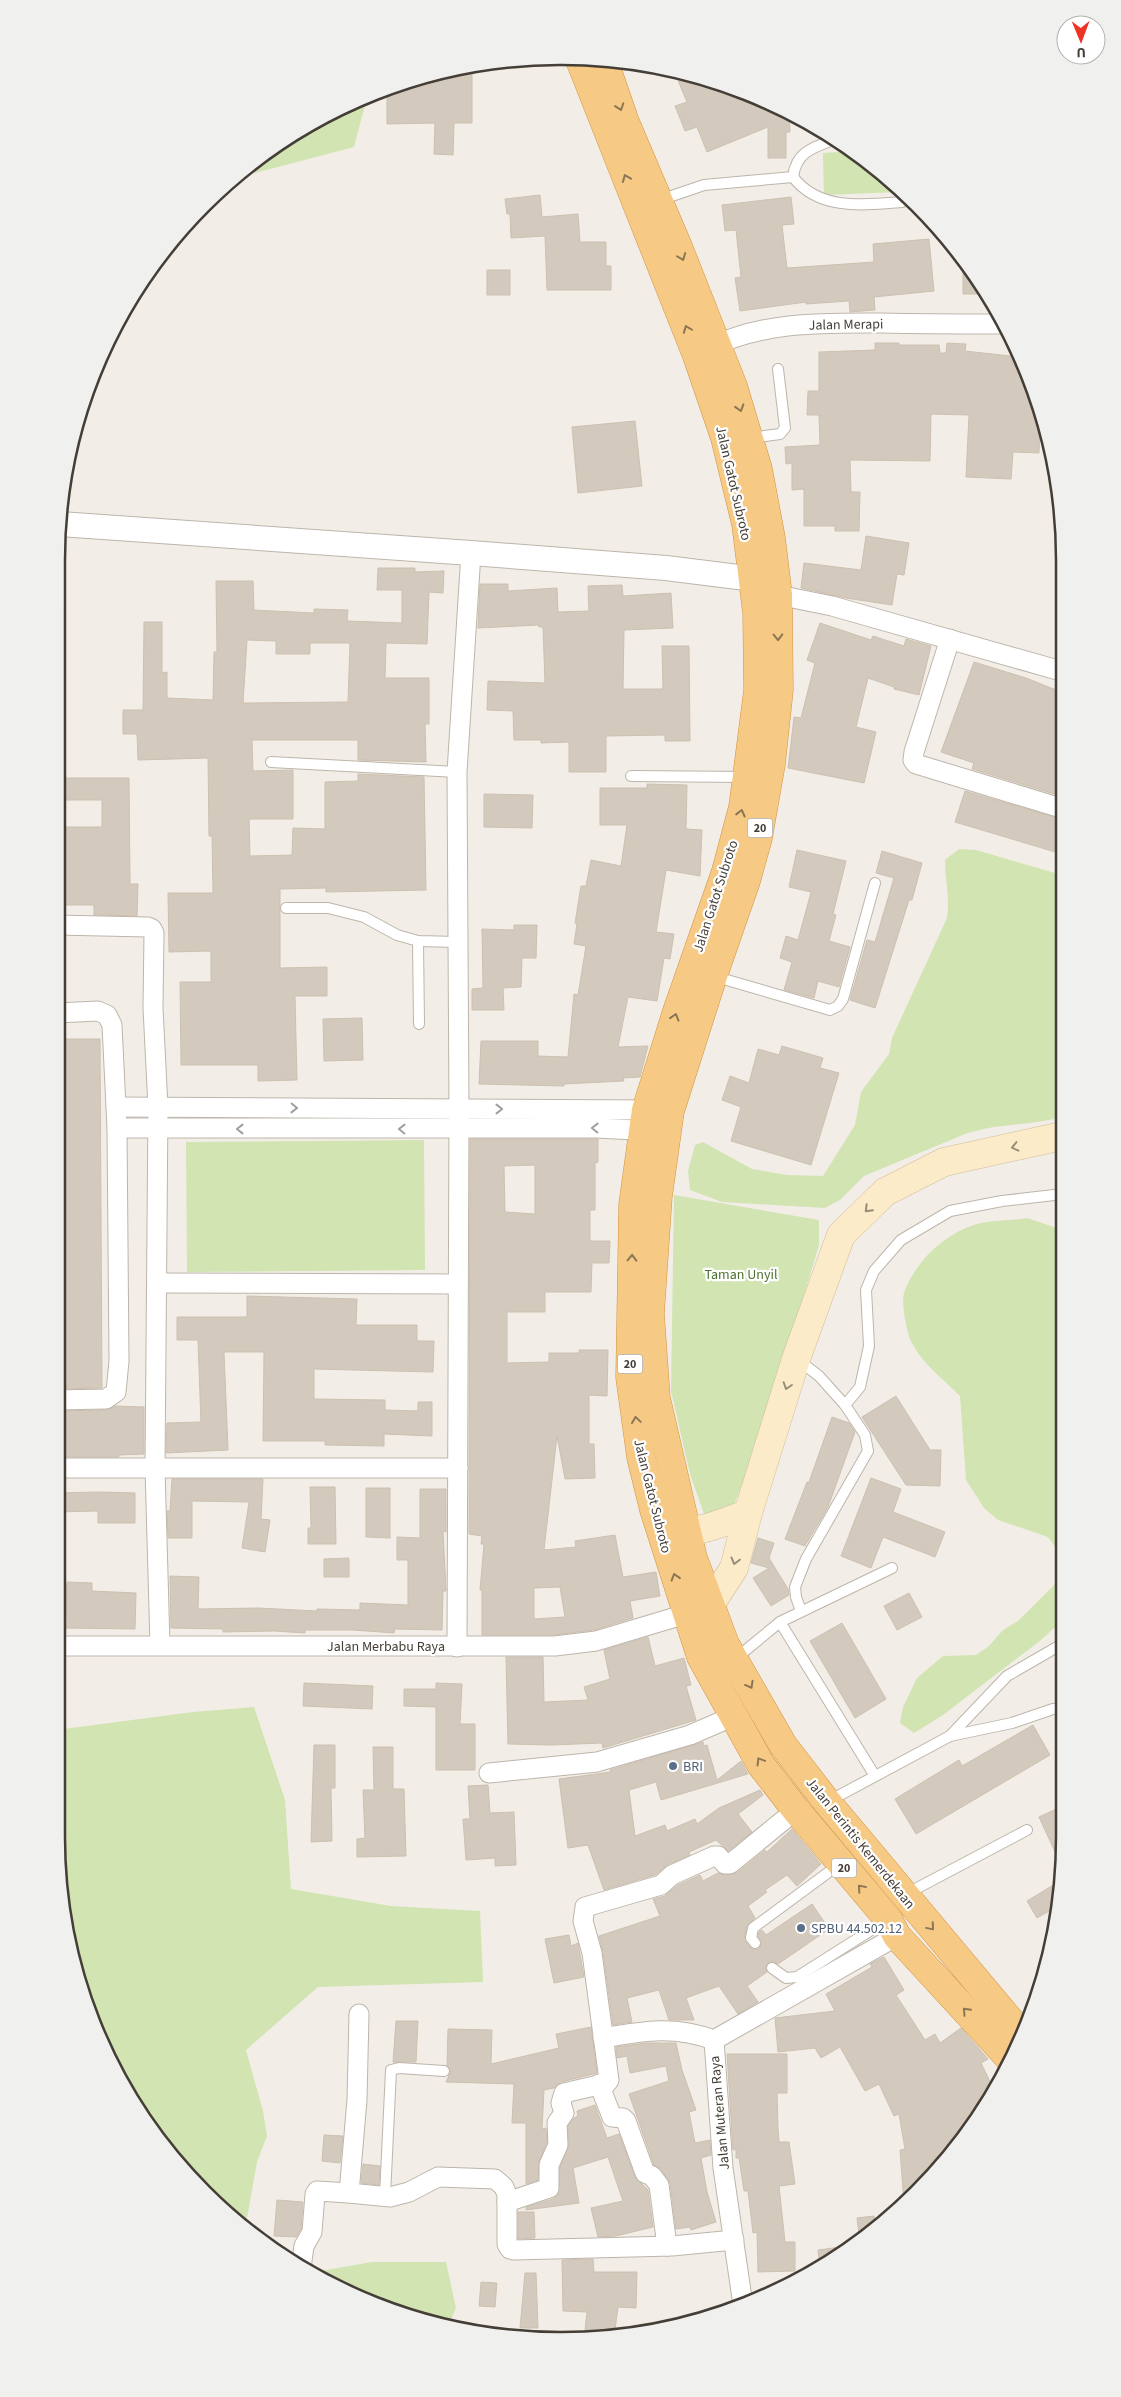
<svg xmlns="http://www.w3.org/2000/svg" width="1121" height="2397" font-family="'Source Sans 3',sans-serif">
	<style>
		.green { fill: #d1e4b2 }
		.building { fill: #d3c9bd; stroke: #cdc0b0; fill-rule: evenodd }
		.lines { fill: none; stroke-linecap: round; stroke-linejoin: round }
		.service-casing { stroke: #bdb5aa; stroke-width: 12 }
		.minor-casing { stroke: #bdb5aa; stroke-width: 21 }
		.tertiary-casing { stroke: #bdb5aa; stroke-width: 26 }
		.secondary-casing { stroke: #cfbd98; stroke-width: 29 }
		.trunk-casing { stroke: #d39240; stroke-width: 29 }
		.service { stroke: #fff; stroke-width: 10 }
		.minor { stroke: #fff; stroke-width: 19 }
		.tertiary { stroke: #fff; stroke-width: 24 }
		.secondary { stroke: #fbebc8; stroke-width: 28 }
		.trunk { stroke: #f6ca84; stroke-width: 28 }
		.oneway { stroke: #8b7655 }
		.oneway2 { stroke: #a29e9a }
		.oneway3 { stroke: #968c78 }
		.service-dot { fill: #5c6f8a; stroke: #fff; stroke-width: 2 }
		.labels { text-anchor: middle; stroke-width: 4.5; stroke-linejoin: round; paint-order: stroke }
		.shield { fill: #fff; stroke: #7c7872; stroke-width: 1 }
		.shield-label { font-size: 12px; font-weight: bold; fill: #443e36 }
		.street-label { font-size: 14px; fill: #443e36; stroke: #fff }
		.park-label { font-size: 14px; fill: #4c722d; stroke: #fff }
		.service-label { font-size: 14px; fill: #4e5e75; stroke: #fff; text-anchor: start }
		.rim { fill: none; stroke: #443e36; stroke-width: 2.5 }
	</style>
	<rect width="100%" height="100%" fill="#f2eee7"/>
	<!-- green -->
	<g class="green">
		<polygon points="368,94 354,147 236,178 280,141"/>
		<polygon points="852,151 867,160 899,192 824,195 823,153"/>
		<path d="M959,849L976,850L1062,875V1117C1030,1126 997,1123 965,1134L864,1176L840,1200L825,1208L722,1202L690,1190L688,1171L695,1145L703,1142L752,1169L787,1175L823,1176L855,1125L861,1092L889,1054L892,1038L947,918C950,899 945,880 945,860Z"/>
		<polygon points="424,1140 425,1270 187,1272 186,1142"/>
		<polygon points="674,1195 819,1220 819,1245 762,1436 733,1507 704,1514 690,1474 671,1391"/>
		<path d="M1027,1218L1063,1230L1064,1619L1041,1640L943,1715L914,1733L900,1723L903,1707L917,1678L943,1656L976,1655L989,1646L1003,1630L1018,1621L1057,1582L1058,1551L1048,1537L998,1520L984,1508L966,1480L960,1396C944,1380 924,1365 913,1345C907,1336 901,1303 904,1293C915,1261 947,1231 981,1223C996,1220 1012,1221 1027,1218Z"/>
		<polygon points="254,1707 285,1800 291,1889 391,1906 480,1911 483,1982 318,1987 246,2050 263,2111 267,2136 257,2162 245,2229 181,2169 124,2088 83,1999 66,1935 56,1836 56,1730 193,1712"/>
		<polygon points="372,2262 446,2262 456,2308 448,2327 398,2314 309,2273"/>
	</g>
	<!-- building -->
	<g class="building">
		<polygon points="472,65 472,123 454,123 453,155 434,154 435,123 387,124 387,89 462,66"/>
		<polygon points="674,71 753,95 789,115 790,132 786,132 786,158 768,158 768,127 707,152 697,127 685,131 675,106 687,102"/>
		<polygon points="540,195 542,217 578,214 580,242 606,242 606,266 611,266 611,290 547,290 545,236 511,238 510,214 507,214 505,199"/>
		<polygon points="791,197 794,224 782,225 787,268 874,262 873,244 929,239 934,291 874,297 875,310 850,312 849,301 806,304 806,302 740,311 735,278 741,277 736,230 725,231 722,205"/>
		<polygon points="963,258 970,271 984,294 963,294"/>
		<rect x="487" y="270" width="23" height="25"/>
		<polygon points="875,343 899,343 899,345 939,345 940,353 946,353 947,343 966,344 965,351 1020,357 1026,367 1040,418 1039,453 1013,452 1011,479 966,477 969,415 931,414 930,461 850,460 851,492 860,492 859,531 835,531 835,526 804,526 804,489 792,490 792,463 786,464 785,447 820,445 819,415 807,415 808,391 819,391 819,352 875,350"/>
		<polygon points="635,421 642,486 578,493 572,427"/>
		<polygon points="866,536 909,543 904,575 897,574 892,605 846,598 801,588 804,563 861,570"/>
		<path d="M378,568H415V572L444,571L443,593L429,592L427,644L386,643L385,678H429V724H425L426,762L358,760V740H252L253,771L293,770V819H249L250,856L292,855L293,828L325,829V782L358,781V774L424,777L426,890L326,892V888L280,889V968L327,967V996H295L297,1080L258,1081V1065H181L180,982H211V951L169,952L168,893H213L212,836H209L208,758L138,760L137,734H123V710H143L144,622H162V673L167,672V698L213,700L214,652H217L216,581H253L254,610L314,613V609L348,610L347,621L402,623V590H377ZM247,640L276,641V654H310V643H350L348,702L243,703Z"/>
		<polygon points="480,584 508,584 508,591 557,588 558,612 589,611 588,586 622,585 623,596 671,593 673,628 624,630 623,689 663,689 662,646 689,646 690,741 665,741 665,735 606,736 606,772 569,772 569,742 541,743 541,740 514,740 513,711 487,710 488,681 545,683 543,627 539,627 539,625 478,628"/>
		<polygon points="820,623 871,640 873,636 904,646 906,639 931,646 919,695 894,689 894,687 868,678 856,727 876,732 864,783 788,768 794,717 801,718 815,663 807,660"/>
		<polygon points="974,662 1026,678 1061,692 1061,796 972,769 974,763 941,752"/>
		<polygon points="56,778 129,778 130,884 138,884 137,916 94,915 94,905 56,905 56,827 102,827 102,800 56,800"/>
		<polygon points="647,784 687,785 686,829 702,830 700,876 666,870 656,932 674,934 670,959 664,958 657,1001 628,997 618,1047 648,1046 640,1077 623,1078 624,1081 564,1084 564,1086 479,1084 481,1041 538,1041 538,1056 568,1057 574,994 578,995 586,946 574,944 577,924 575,923 581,886 586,886 591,860 621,866 627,825 600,825 600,788 647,788"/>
		<polygon points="965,791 1061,819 1062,854 955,822"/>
		<polygon points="484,794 533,795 532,828 484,827"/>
		<polygon points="797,850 846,861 833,914 836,915 829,941 850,947 839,987 818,981 814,998 784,990 792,962 780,958 786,936 798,940 811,892 789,887"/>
		<polygon points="882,851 922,863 912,900 909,900 875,1008 850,1000 867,940 875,942 894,878 876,873"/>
		<polygon points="514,925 537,925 536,958 522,958 521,987 503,988 504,1010 472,1010 472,989 483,988 482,929 514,930"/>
		<polygon points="362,1018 363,1060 324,1061 323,1019"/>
		<polygon points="56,1039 100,1039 102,1388 56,1389"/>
		<polygon points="782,1046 823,1058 820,1068 839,1073 811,1165 731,1141 741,1107 722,1100 730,1076 749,1083 758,1049 779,1055"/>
		<path d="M470,1139H598V1162L595,1163V1210H590V1241H610L609,1263H592L591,1292H545V1312H507V1363L549,1362V1353H579V1350H608L607,1396L589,1395V1444H594L595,1478L565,1479L557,1436L544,1550L576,1547L575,1541L615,1535L623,1577L656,1572L660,1596L630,1601L633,1618L594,1630L554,1635H482V1590H480L484,1544H481L482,1536L469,1534ZM535,1165V1214L505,1212L504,1166ZM560,1587L565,1617L534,1619V1588Z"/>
		<polygon points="247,1296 357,1299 356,1325 417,1325 417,1341 434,1341 433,1372 314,1369 314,1399 385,1400 385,1410 418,1411 418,1402 432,1402 432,1436 384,1434 384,1446 325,1445 325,1441 263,1441 264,1352 224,1352 228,1450 166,1453 167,1423 201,1422 198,1340 177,1340 177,1317 247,1317"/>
		<polygon points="896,1396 930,1450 941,1450 940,1486 906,1485 862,1417"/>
		<polygon points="115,1406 144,1407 144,1454 119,1455 119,1457 56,1457 56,1411 106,1410"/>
		<polygon points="832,1417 849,1423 855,1432 828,1507 805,1546 785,1539 807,1482 809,1482"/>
		<polygon points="871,1478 901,1489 893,1512 945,1532 935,1557 883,1537 871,1568 841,1556"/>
		<polygon points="172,1479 263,1479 261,1519 270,1520 265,1552 242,1548 249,1502 192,1501 192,1538 168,1538 167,1511 170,1511"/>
		<polygon points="310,1487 335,1487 336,1544 308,1544 308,1528 311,1528"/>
		<polygon points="366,1488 390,1488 390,1538 366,1537"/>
		<polygon points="420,1489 446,1489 446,1532 443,1531 446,1591 443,1591 442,1630 395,1629 394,1633 353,1630 305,1630 305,1633 274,1631 223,1632 223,1629 171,1628 170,1576 199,1577 198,1609 258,1608 317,1611 317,1609 360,1610 360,1603 408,1605 408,1560 397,1560 397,1537 420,1538"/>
		<polygon points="98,1492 135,1493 135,1523 98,1523 98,1511 56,1512 56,1493"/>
		<polygon points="758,1538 774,1543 769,1558 788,1589 789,1595 771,1606 753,1578 769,1568 751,1563"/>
		<polygon points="349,1558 349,1577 324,1577 324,1559"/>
		<polygon points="67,1582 92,1583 92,1591 136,1593 135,1629 65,1628"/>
		<polygon points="909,1593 922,1617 897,1630 884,1606"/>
		<polygon points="842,1623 886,1699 855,1718 810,1641"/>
		<polygon points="648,1637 655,1666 684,1658 691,1685 686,1686 696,1720 603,1748 602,1743 552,1745 508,1744 506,1657 543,1657 544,1702 588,1700 584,1687 610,1679 604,1650"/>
		<polygon points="304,1683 373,1686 372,1709 303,1706"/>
		<polygon points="436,1683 462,1684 460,1724 475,1724 475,1770 436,1770 436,1707 404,1706 404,1689 436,1689"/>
		<polygon points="1033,1725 1050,1755 916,1834 895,1799 959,1760 962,1766"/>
		<polygon points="703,1742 704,1746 707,1745 717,1780 741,1761 748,1774 661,1800 656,1782 629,1790 635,1836 665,1825 667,1831 695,1819 697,1824 719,1808 760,1790 763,1795 738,1814 752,1832 728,1851 716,1840 689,1852 690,1855 667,1865 655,1875 604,1890 588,1845 568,1848 559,1779 611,1772 610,1770"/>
		<polygon points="314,1745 335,1745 335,1788 331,1788 332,1841 311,1842"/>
		<polygon points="373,1747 393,1747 393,1789 404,1789 406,1856 357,1857 357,1839 365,1838 363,1790 374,1790"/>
		<polygon points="488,1785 490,1813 514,1812 516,1865 495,1866 495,1858 466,1860 463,1819 470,1819 468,1786"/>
		<polygon points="1065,1805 1065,1837 1062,1867 1039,1817"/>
		<polygon points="792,1829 821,1864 797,1886 787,1875 765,1890 767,1892 748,1906 755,1918 747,1926 744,1940 752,1949 759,1949 762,1942 758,1936 759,1932 762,1930 766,1935 812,1904 829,1929 778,1964 772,1961 767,1964 767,1972 747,1986 758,2002 738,2014 719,1986 686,1998 694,2020 669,2020 659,1990 627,1998 632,2022 613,2025 603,1952 599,1936 660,1916 653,1899 665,1896 678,1885 700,1875 703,1881 718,1873 725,1875 737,1873 765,1850 767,1852"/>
		<polygon points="1060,1881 1058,1906 1037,1918 1027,1901"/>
		<polygon points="569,1935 571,1946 578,1943 584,1977 554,1983 545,1939"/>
		<polygon points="884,1957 904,1990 896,1995 925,2040 935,2034 940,2043 961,2028 988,2059 981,2063 995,2092 939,2169 904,2203 900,2150 905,2149 899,2114 894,2116 879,2084 865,2091 840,2047 821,2058 815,2048 778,2052 775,2018 835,2011 826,1994 872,1967 870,1964"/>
		<polygon points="396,2021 418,2021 416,2062 393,2062"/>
		<polygon points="591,2027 597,2073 561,2082 554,2088 544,2090 542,2129 546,2128 547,2143 539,2161 538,2180 526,2184 526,2123 512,2123 514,2084 446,2082 451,2071 447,2065 448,2029 492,2030 491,2064 559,2048 556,2034"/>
		<polygon points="646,2043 676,2043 682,2070 696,2110 689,2112 695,2143 710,2140 711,2155 701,2158 707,2192 716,2222 691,2230 690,2227 676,2229 670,2183 661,2169 654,2165 629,2094 669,2081 666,2066 630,2073 627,2056 617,2058 616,2047"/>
		<polygon points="727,2054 787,2054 787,2093 777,2093 778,2128 779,2142 789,2142 795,2184 779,2186 785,2242 795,2242 795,2271 758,2272 757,2232 753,2233 748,2191 744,2191 739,2158 736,2158 736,2149 733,2150"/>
		<polygon points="595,2105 607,2138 619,2134 635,2177 648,2190 653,2227 616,2236 598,2237 591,2208 623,2201 608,2157 573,2168 579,2203 526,2210 526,2207 553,2199 558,2194 560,2167 569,2145 568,2126 574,2118 578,2116 577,2111"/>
		<polygon points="324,2135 343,2136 340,2163 322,2161"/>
		<polygon points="363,2164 380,2166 379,2185 361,2183"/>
		<polygon points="277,2200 303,2202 301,2229 296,2237 274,2236"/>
		<polygon points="518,2212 534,2212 535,2238 518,2239"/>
		<polygon points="874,2216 876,2229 860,2242 857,2218"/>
		<polygon points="855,2245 826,2264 820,2268 818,2250"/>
		<polygon points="593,2259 594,2272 637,2272 636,2308 618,2307 614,2337 584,2339 587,2312 563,2311 562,2260"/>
		<polygon points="525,2273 536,2273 538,2328 520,2328"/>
		<polygon points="481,2282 497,2283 495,2307 479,2306"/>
	</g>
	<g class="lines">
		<!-- service casing -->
		<g class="service-casing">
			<g id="service">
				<path d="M793,177C796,153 811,148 833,140"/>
				<path d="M660,200L704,185L793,177C819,211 864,205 902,202"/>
				<polyline points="750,438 780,434 785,428 778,369"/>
				<polyline points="271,762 457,772"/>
				<polyline points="631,776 747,777"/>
				<polyline points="286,908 328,908 364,917 397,935 418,941 457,942"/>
				<polyline points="418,941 419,1024"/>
				<polyline points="713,976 830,1010 838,1006 843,999 875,883"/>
				<polyline points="797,1359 819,1376 845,1405 865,1435 868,1451 806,1559 795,1587 796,1597 801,1611"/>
				<polyline points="845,1405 860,1387 869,1346 866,1290 874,1271 901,1240 950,1211 1002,1201 1063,1194"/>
				<polyline points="780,1622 892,1568"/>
				<polyline points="735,1659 780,1622 875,1776"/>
				<polyline points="950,1736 1012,1723 1053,1709 1064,1708"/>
				<polyline points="827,1802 950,1736 1007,1676 1064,1643"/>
				<polyline points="906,1894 1027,1830"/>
				<polyline points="755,1943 751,1938 753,1928 841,1863"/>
				<polyline points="772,1968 786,1978 797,1977 887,1920"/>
				<polyline points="385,2196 391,2070 399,2068 444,2071"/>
			</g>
		</g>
		<!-- minor casing -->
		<g class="minor-casing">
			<g id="minor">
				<path d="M707,349C763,321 821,323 883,323C922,324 962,324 1001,324"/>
				<polyline points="778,595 832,606 1061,671"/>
				<polyline points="950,639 914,752 913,760 916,764 1061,808"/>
				<polyline points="56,925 148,927 152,929 154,933 153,1008 158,1107 155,1468 160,1645"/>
				<polyline points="116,1107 657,1110"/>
				<polyline points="117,1128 596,1128 656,1131"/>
				<polyline points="157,1283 458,1284"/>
				<polyline points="56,1400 106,1399 116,1392 119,1361 117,1128 112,1025 107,1015 98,1011 56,1013"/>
				<polyline points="56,1468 458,1468"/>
				<polyline points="56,1646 555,1646 596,1641 686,1614"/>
				<polyline points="457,1647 459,1109 457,772 471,553"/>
				<polyline points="489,1773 597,1762 690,1735 734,1716"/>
				<polyline points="359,2014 357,2100 349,2193 390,2197 409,2192 438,2177 495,2179 504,2187 507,2195 507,2244 510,2249 514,2250 672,2246 734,2240"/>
				<path d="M603,2038C643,2031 674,2025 714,2040"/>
				<polyline points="599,2084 612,2117 623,2118 626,2121 645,2173 652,2176 659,2185 667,2246"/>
				<polyline points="507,2202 549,2188 549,2165 558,2145 557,2123 564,2113 561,2103 564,2093 607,2083 609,2080 592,1953 583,1921 585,1907 661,1885 672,1875 714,1856 718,1856 725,1864 730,1864 796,1810"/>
				<polyline points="301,2268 304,2246 312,2232 315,2194 317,2191 349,2193"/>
				<polyline points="743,2305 723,2168 714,2040 897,1936"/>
			</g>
		</g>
		<!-- tertiary casing -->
		<g class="tertiary-casing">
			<polyline id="tertiary" points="60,524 471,553 666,568 754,579 771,578"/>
		</g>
		<!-- secondary casing -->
		<g class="secondary-casing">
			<g id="secondary">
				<path d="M666,1524C682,1542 730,1520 748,1513"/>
				<polyline points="691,1612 710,1605 734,1568 748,1513 796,1359 841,1235 885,1192 944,1162 1062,1136"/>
			</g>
		</g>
		<!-- trunk casing -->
		<g class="trunk-casing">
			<g id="trunk">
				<polyline points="579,58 697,356 725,438 746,524 757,613 758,690 743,807 726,871 677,1011 646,1110 633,1205 630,1377 641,1457 654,1510 701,1657 761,1765 796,1810 888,1919 897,1936 1011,2060"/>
				<polyline points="604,61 625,122 679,249 733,386 758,469 771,538 778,595 779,690 771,764 758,838 746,881 713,976 670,1111 658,1196 650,1314 656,1398 693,1558 725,1644 783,1745 827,1802 1023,2036"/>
			</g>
		</g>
		<!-- service -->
		<use href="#service" class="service"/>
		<!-- minor -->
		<use href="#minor" class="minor"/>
		<!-- tertiary -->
		<use href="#tertiary" class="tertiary"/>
		<!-- secondary -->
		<use href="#secondary" class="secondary"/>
		<!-- trunk -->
		<use href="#trunk" class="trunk"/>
	</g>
	<!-- one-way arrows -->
	<defs><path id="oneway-chevron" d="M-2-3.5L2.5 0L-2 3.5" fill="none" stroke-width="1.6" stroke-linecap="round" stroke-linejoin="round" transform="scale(1.25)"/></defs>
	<g class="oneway">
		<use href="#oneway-chevron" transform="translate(620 107) rotate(71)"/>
		<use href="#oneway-chevron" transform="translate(626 178) rotate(-112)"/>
		<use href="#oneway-chevron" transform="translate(682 257) rotate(69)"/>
		<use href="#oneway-chevron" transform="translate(687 329) rotate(-111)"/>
		<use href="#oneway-chevron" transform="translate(740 408) rotate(73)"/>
		<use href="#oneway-chevron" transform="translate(778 637) rotate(89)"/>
		<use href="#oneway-chevron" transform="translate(741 813) rotate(-76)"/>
		<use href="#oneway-chevron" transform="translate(675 1017) rotate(-73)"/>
		<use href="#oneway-chevron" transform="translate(632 1258) rotate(-89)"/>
		<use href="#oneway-chevron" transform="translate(636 1420) rotate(-98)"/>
		<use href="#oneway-chevron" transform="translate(675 1577) rotate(-107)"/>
		<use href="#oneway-chevron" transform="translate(750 1685) rotate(61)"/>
		<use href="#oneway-chevron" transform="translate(760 1761) rotate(-121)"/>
		<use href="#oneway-chevron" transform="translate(861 1888) rotate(-131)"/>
		<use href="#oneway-chevron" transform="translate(931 1927) rotate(50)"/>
		<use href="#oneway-chevron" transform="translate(966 2011) rotate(-133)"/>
	</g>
	<g class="oneway2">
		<use href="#oneway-chevron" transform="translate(294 1108) rotate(1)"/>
		<use href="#oneway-chevron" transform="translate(499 1109)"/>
		<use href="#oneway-chevron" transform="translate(595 1128) rotate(-179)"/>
		<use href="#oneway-chevron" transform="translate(240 1129) rotate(180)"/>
		<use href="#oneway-chevron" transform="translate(402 1129) rotate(-179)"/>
	</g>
	<g class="oneway3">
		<use href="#oneway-chevron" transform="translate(1015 1147) rotate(167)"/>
		<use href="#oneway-chevron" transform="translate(868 1209) rotate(135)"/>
		<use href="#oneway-chevron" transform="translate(787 1386) rotate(108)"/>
		<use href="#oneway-chevron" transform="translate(735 1561) rotate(105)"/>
	</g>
	<!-- markers -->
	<g class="service-dot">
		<circle cx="673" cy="1766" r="5"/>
		<circle cx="801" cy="1928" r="5"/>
	</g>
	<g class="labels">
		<!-- shield labels -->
		<g class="shield">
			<rect x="747.5" y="818.5" width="25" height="19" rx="4"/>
			<rect x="617.5" y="1354.5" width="25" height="19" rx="4"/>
			<rect x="831.5" y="1858.5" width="25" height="19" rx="4"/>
		</g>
		<g class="shield-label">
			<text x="760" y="832">20</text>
			<text x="630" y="1368">20</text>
			<text x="844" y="1872">20</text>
		</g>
		<!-- street labels -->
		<g class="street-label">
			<text transform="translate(846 324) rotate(-1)" y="5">Jalan Merapi</text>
			<text transform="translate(734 483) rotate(77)" y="5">Jalan Gatot Subroto</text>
			<text transform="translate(715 896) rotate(-72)" y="5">Jalan Gatot Subroto</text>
			<text transform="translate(653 1496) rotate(76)" y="5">Jalan Gatot Subroto</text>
			<text x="386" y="1651">Jalan Merbabu Raya</text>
			<text transform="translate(861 1843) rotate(51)" y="5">Jalan Perintis Kemerdekaan</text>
			<text transform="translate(719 2113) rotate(-95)" y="5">Jalan Muteran Raya</text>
		</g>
		<!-- park labels -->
		<g class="park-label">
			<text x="741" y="1279">Taman Unyil</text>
		</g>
		<!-- service labels -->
		<g class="service-label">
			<text x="683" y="1771">BRI</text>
			<text x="811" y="1933">SPBU 44.502.12</text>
		</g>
	</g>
	<!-- crop -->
	<path d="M0 0H1121V2397H0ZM560 65H561A495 495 0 0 1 1056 560V1837A495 495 0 0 1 561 2332H560A495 495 0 0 1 65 1837V560A495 495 0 0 1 560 65Z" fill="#f0f0ef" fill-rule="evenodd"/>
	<path class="rim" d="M560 65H561A495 495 0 0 1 1056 560V1837A495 495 0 0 1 561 2332H560A495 495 0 0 1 65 1837V560A495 495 0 0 1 560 65Z"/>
	<!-- north arrow -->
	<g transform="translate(1081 40) rotate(179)"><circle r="24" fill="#ffffff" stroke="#b4b2af"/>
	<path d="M0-4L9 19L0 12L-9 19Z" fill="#ec3324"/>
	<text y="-8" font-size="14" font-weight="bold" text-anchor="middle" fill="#443e36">U</text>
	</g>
</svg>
